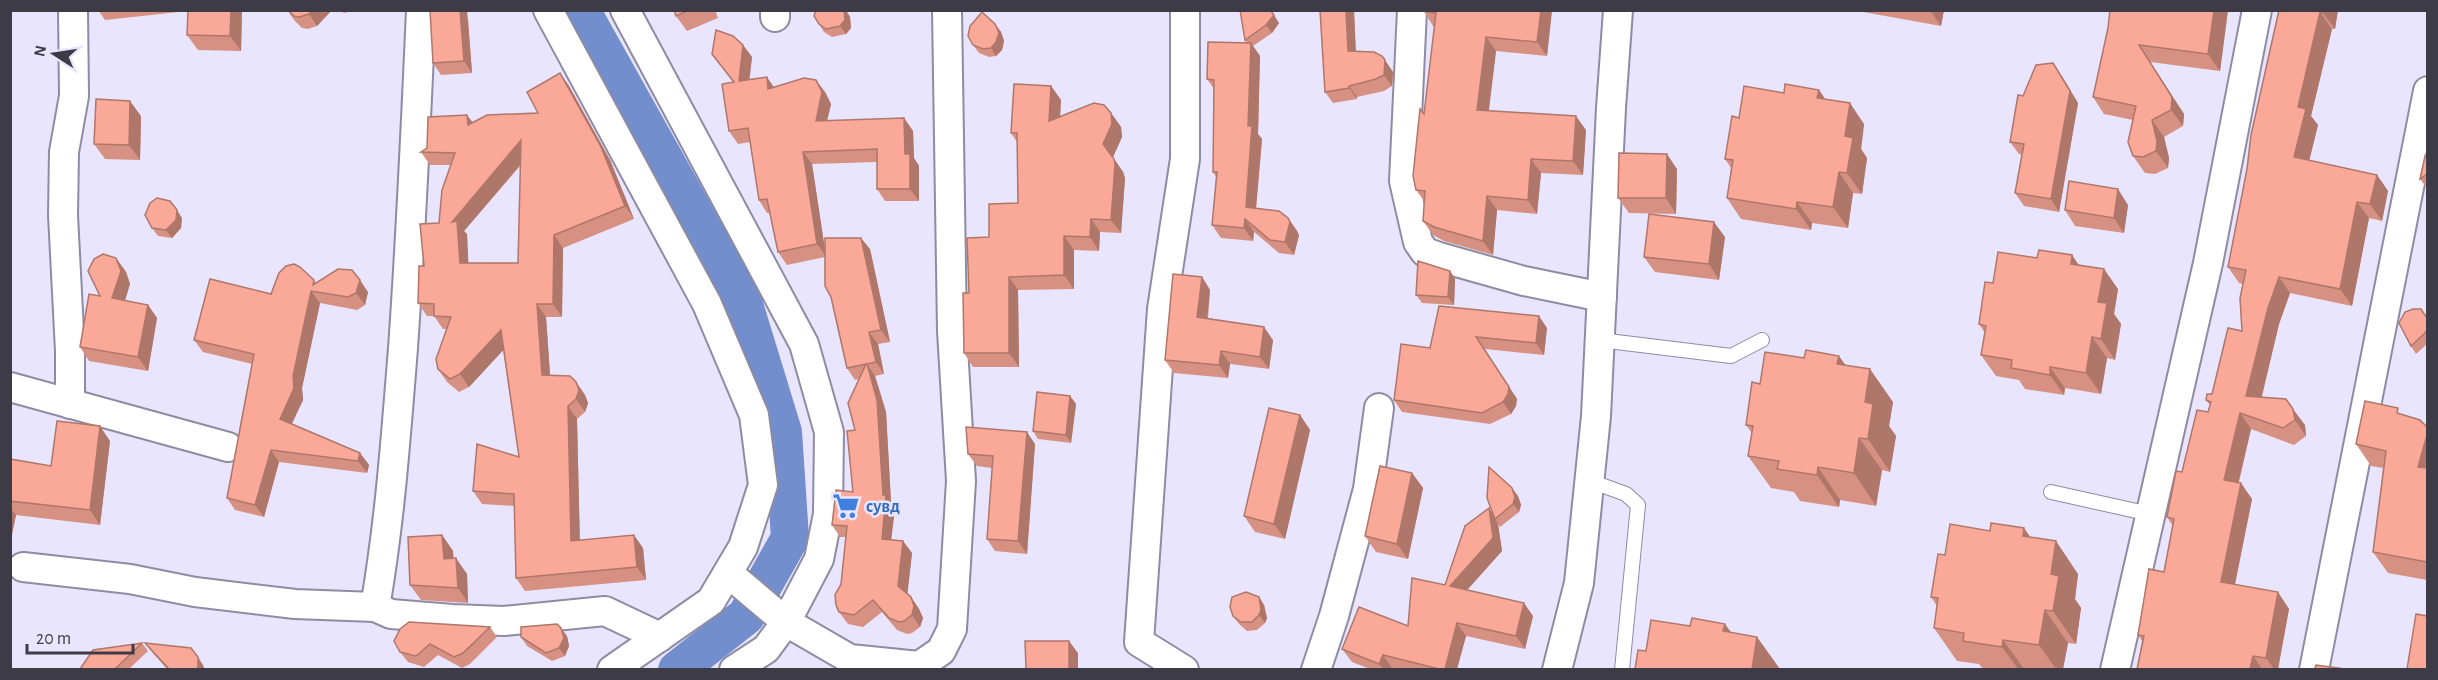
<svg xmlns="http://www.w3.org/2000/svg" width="2438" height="680" font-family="'Alegreya Sans',sans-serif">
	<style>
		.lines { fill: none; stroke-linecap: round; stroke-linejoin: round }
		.canal { stroke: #728ecd; stroke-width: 38 }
		.lane-casing { stroke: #8e8ba2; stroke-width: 16 }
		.street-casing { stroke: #8e8ba2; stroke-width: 32 }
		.lane { stroke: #fff; stroke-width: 14 }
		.street { stroke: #fff; stroke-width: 28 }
		.wall { fill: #d79183; fill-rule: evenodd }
		.shaded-wall { fill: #af766a }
		.building { fill: #faa998; stroke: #af766a; stroke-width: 1.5; fill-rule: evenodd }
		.labels { text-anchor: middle; stroke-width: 5; stroke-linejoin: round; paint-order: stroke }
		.shop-label { font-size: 18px; font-weight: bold; fill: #366cbe; stroke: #e9e5ff; text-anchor: start }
	</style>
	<rect width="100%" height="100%" fill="#e9e5ff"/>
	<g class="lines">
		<!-- canal -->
		<polyline class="canal" points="581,10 742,298 783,432 790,538 746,616 677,670"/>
		<!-- lane casing -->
		<g class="lane-casing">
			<g id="lane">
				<polyline points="1600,340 1731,356 1762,340"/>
				<polyline points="1590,481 1626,494 1638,505 1622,670"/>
				<polyline points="2051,492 2150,514"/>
			</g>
		</g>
		<!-- street casing -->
		<g class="street-casing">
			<g id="street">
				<polyline points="548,10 707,304 754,415 763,485 743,547 711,601 612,670"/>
				<polyline points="625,10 804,344 829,432 828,514 819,559 786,622 766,649 734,670"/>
				<polyline points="775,10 775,17"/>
				<polyline points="1412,10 1404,181 1418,242 1425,252 1439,257 1524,281 1602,297"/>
				<polyline points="10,387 228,447"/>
				<polyline points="70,404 70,351 63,215 64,152 74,96 73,10"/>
				<polyline points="23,567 130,579 195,592 295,604 375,607 391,614 452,619 504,621 605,611 660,637"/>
				<polyline points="728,573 786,622 850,659 919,666 941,651 952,629 961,481 952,331 947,10"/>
				<path d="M375,607C390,521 396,435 403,348C411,236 416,123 421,10"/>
				<polyline points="1184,670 1139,642 1162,309 1185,159 1185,10"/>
				<polyline points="1316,670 1334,616 1368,489 1379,408"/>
				<polyline points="1557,670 1579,583 1596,416 1611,108 1618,10"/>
				<polyline points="2115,670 2208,263 2257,10"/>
				<polyline points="2314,670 2428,91"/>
			</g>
		</g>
		<!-- lane -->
		<use href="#lane" class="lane"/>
		<!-- street -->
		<use href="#street" class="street"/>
	</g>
	<!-- wall -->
	<g class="wall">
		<polygon points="98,10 242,10 241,51 198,50 187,35 188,11 105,20"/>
		<polygon points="287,10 332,10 317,26 308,29 302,28 295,21"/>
		<polygon points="334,10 352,10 345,13"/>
		<polygon points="674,10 715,10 718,18 687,31 676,16"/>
		<polygon points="1240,10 1279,23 1272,33 1253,46 1260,56 1258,134 1262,139 1256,208 1288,218 1297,231 1299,235 1294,255 1279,253 1254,232 1253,241 1221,238 1212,225 1216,177 1213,172 1214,89 1207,79 1246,43 1245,40"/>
		<polygon points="1320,10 1354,10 1356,51 1393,72 1392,86 1384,91 1357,97 1357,99 1333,103 1325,92"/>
		<polygon points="1423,10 1552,10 1547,56 1496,51 1489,110 1586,130 1583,175 1541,173 1537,214 1497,210 1493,255 1444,241 1433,235 1423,221 1425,202 1416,190 1434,26 1433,26"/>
		<polygon points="1852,10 1944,10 1941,26"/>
		<polygon points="2228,10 2220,71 2150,62 2184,114 2183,126 2164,137 2169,158 2168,168 2155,174 2145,173 2133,156 2133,120 2104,114 2093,97 2108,28"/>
		<polygon points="2279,10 2338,10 2335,29 2332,29 2311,116 2318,125 2309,160 2377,175 2388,191 2382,221 2369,218 2352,306 2290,293 2279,324 2261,397 2305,425 2306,436 2294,445 2251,429 2239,482 2252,499 2235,585 2289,609 2278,669 2137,669 2142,641 2138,635 2164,572 2173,526 2167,517 2182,472 2208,412 2210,405 2206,400 2212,394 2242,331 2243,284 2239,283 2228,267"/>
		<polygon points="850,17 851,28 846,34 832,37 824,32 819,24"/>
		<polygon points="468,18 472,73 441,75 433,63"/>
		<polygon points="995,24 1001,32 1004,41 1002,50 996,56 989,57 979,53 973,45"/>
		<polygon points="743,45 752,57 749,79 774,87 825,92 831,104 827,121 904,118 913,131 914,158 919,166 919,201 885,201 877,189 877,162 812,164 825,251 870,249 890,342 878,344 884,374 875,376 886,412 891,502 895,507 891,540 903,541 912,553 907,594 911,597 919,609 923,618 920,627 912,633 907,634 897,630 882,612 863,627 848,624 839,612 841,584 846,537 840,537 832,525 853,492 855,430 859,379 855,380 847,368 825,257 787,265 778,252 770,213 767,213 759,200 750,142 738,144 729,131 733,82 712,54"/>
		<path d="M560,73L569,86L610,160L634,219L563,248L562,317H546L550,376L576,382L585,395L588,403L585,412L577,419L580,540L643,548L646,580L525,591L516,578L515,506L482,504L473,491L519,457L503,350L469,387L459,392L447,382L438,369L446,329H443L434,316H427L418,303L424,266L439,223L451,165H430L421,152L473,123L538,113ZM521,165L518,263H468L467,234L464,231Z"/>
		<polygon points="2062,76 2078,103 2059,212 2024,206 2015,193 2022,155 2019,154 2010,142 2023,96"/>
		<polygon points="1051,86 1061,100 1060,117 1111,113 1121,127 1122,137 1113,157 1123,172 1125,178 1121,233 1100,232 1099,251 1074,250 1074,289 1018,290 1019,367 973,367 964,353 969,293 989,237 1018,203 1017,142 1011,133"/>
		<polygon points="1819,90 1825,99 1864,124 1861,149 1867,158 1862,194 1853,193 1848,228 1812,223 1811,230 1741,219 1727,198 1731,168 1725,159 1784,93"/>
		<polygon points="141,116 140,160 105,159 94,144"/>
		<polygon points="2427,152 2427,186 2426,187 2420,179"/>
		<polygon points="1677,169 1676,214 1629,213 1618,198"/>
		<polygon points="2128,205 2124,233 2075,226 2065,210"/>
		<polygon points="182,218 181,228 172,238 158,236 152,228"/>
		<polygon points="1725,237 1719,280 1655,272 1644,257"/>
		<polygon points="2072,255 2078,265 2118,289 2114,314 2121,324 2115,360 2107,358 2101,394 2065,388 2064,395 2025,389 2019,380 1996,376 1981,355 1985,333 1979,324 1993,283 2037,258"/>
		<polygon points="116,258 126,272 130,284 125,301 148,305 157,318 148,371 89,361 80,347"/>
		<polygon points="1450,271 1455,279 1454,305 1422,303 1416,295"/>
		<polygon points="1202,277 1210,290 1208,319 1273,340 1269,369 1230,364 1228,378 1174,373 1165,360"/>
		<polygon points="314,280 316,283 368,292 365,305 357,310 320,303 302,388 303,400 292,424 360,453 369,465 367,473 279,462 264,517 235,510 227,498 252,364 203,352 194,340 271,294"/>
		<polygon points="1439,306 1547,328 1544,355 1485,349 1517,399 1516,406 1511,414 1490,424 1402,412 1394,400 1430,348"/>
		<polygon points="2427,318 2427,344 2416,354 2411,346"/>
		<polygon points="1845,365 1893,402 1889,426 1896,436 1890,472 1882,470 1876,506 1840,500 1839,507 1800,501 1794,492 1771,488 1748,456 1752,433 1746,425 1760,384"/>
		<polygon points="1070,396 1076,404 1071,443 1038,439 1033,431"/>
		<polygon points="1300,415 1310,430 1285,539 1255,532 1244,516"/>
		<polygon points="2402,415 2427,427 2427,580 2388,573 2373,552 2383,468 2371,466 2356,444"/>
		<polygon points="110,441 100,525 16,515 10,540 10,459 51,466"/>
		<polygon points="1035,444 1027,554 995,551 987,539 992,468 977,466 968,454"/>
		<polygon points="1412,473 1423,488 1408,559 1376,552 1365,536"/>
		<polygon points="1518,496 1521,505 1519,512 1500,527 1498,524 1502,551 1467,590 1533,616 1525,649 1466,636 1457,669 1396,669 1392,668 1392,669 1370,669 1352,662 1342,649 1408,626 1445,585 1489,508 1493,515"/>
		<polygon points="442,535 453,551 453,558 467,574 468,603 421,600 410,585"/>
		<polygon points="2030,537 2078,574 2075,599 2081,608 2076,644 2068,643 2063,669 1983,669 1979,664 1957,661 1934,628 1937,606 1931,597 1945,555"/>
		<polygon points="1259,597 1264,605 1267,618 1265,623 1257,630 1247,631 1239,624 1233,616"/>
		<polygon points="490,627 497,637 470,664 462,668 438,655 424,667 408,662 400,652"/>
		<polygon points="567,636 569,646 565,656 552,661 527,646 521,637"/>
		<polygon points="142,643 148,651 129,669 80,669"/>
		<polygon points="145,643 203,665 204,669 167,669 151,651"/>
	</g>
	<!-- shaded-wall -->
	<g class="shaded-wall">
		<polygon points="231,10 242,10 241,51 230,36"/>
		<polygon points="312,10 332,10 317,26 309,14"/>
		<polygon points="460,10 467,10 472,73 464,61"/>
		<polygon points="844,10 846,10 850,17 851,28 846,34 840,26"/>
		<polygon points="1346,10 1354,10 1356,62 1348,51"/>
		<polygon points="1541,10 1552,10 1547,56 1537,42"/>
		<polygon points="1930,10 1944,10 1941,26"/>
		<polygon points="2214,10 2228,10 2220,71 2208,54"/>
		<polygon points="2324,10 2338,10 2335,29 2323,13"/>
		<polygon points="2320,12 2332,29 2311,116 2318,125 2306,174 2294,157 2298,107"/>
		<polygon points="1274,15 1279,23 1272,33 1266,25"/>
		<polygon points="995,24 1001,32 1004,41 1002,50 996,56 991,48"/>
		<polygon points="1486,37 1496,51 1487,124 1477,110"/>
		<polygon points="1251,43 1260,56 1258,134 1262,139 1255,220 1246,207"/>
		<polygon points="743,45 752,57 748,93 739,81"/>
		<polygon points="2139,45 2184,114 2183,126 2171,110"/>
		<polygon points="1385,60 1393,72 1392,86 1384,75"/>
		<polygon points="2053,63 2078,103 2059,212 2051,199"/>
		<polygon points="560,73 569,86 610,160 634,219 625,206"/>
		<polygon points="767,77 775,89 768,89"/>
		<polygon points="816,80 825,92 831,104 824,133 816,121"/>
		<polygon points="1051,86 1061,100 1059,134 1049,121"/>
		<polygon points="1349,86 1357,97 1357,99 1349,88"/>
		<polygon points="1819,90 1833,111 1817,98"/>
		<polygon points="130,101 141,116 140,160 129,145"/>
		<polygon points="1850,103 1864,124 1861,149 1867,158 1862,194 1847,173 1845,136"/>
		<polygon points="1111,113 1121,127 1122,137 1113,157 1103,144"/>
		<polygon points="467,115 477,128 468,125"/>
		<polygon points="1576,116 1586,130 1583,175 1573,161"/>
		<polygon points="904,118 913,131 914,158 919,166 919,201 910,189 905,154"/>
		<polygon points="2152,120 2164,137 2169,158 2168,168 2156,151"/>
		<polygon points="521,140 530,153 464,231 467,234 469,276 460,263 452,222"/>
		<polygon points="803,152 812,164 826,256 817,244"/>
		<polygon points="1667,154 1677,169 1676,214 1666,198"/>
		<polygon points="1114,159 1123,172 1125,178 1121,233 1111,220"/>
		<polygon points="1531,159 1541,173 1537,214 1528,200"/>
		<polygon points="1839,172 1853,193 1848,228 1833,207"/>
		<polygon points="2377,175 2388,191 2382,221 2370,204"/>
		<polygon points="2118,189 2128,205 2124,233 2114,218"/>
		<polygon points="1487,196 1497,210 1493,255 1483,241"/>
		<polygon points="1797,202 1812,223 1811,230 1796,209"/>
		<polygon points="2357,202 2369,218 2352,306 2340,289"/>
		<polygon points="177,210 182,218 181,228 172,238 166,230"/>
		<polygon points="1288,218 1297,231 1299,235 1294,255 1285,242"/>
		<polygon points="1091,219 1100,232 1099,251 1090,237"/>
		<polygon points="1245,219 1254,232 1253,241 1244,228"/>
		<polygon points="1714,222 1725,237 1719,280 1709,264"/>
		<polygon points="554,235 563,248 562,317 553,304"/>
		<polygon points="1064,236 1074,250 1074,289 1064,275"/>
		<polygon points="861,238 870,249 890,342 881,330"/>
		<polygon points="2072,255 2086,276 2071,264"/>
		<polygon points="116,258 126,272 130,284 121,312 112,298"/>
		<polygon points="2104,269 2118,289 2114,314 2121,324 2115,360 2101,339 2098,302"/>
		<polygon points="1450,271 1455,279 1454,305 1448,297"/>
		<polygon points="1009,277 1018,290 1019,367 1009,353"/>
		<polygon points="1202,277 1210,290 1206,330 1197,317"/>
		<polygon points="2279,277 2290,293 2279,324 2258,413 2246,396 2268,308"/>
		<polygon points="360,280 368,292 365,305 356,293"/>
		<polygon points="311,291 320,303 302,388 303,400 288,431 280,419 293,376"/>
		<polygon points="537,304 546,317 551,388 542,375"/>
		<polygon points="148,305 157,318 148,371 138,357"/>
		<polygon points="1539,316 1547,328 1544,355 1536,343"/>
		<polygon points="1264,327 1273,340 1269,369 1260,357"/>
		<polygon points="501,330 510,343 469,387 460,374"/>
		<polygon points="869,332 878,344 884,374 876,362"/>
		<polygon points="1476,337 1517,399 1516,406 1511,414 1503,402"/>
		<polygon points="2092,337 2107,358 2101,394 2086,373"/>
		<polygon points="1221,351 1230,364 1228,378 1219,365"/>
		<polygon points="1839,356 1862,388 1837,364"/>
		<polygon points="867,364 875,376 886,412 891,502 895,507 890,551 882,539 883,495"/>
		<polygon points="2050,367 2065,388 2064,395 2050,375"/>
		<polygon points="1870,369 1893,402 1889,426 1896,436 1890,472 1868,439 1865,402"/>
		<polygon points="576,382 585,395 588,403 585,412 576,399"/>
		<polygon points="1070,396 1076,404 1071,443 1066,435"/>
		<polygon points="568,406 577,419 580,554 571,541"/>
		<polygon points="2293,409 2305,425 2306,436 2295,420"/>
		<polygon points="2240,413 2251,429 2235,496 2224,480"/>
		<polygon points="1300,415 1310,430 1285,539 1274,524"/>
		<polygon points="100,426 110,441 100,525 90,510"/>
		<polygon points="1027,432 1035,444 1027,554 1018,541"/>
		<polygon points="2427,435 2427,480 2418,467"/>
		<polygon points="1859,438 1882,470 1876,506 1854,473"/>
		<polygon points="271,450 279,462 264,517 255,505"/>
		<polygon points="360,453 369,465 367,473 358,461"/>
		<polygon points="1818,467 1840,500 1839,507 1817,475"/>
		<polygon points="1412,473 1423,488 1408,559 1397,544"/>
		<polygon points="2241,483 2252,499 2232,598 2221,582"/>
		<polygon points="1512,488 1518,496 1521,505 1519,512 1513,504"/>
		<polygon points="10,508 16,515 11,540 10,540"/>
		<polygon points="1489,508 1496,518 1495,519 1498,524 1502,551 1459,599 1450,586"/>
		<polygon points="2024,528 2047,561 2023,536"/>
		<polygon points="442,535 453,551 455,574 444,559"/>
		<polygon points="634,535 643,548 646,580 637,567"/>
		<polygon points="903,541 912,553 907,598 898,586"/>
		<polygon points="2056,541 2078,574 2075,599 2081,608 2076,644 2053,611 2051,574"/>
		<polygon points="456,558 467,574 468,603 458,588"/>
		<polygon points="2278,592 2289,609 2278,669 2274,669 2266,658"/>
		<polygon points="911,597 919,609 923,618 920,627 912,615"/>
		<polygon points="1259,597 1264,605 1267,618 1265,623 1259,615"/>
		<polygon points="1524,603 1533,616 1525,649 1516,636"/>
		<polygon points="2045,610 2068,643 2063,669 2056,669 2039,645"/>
		<polygon points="1457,623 1466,636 1457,669 1445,669"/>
		<polygon points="1725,624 1748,656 1723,631"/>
		<polygon points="561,628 567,636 569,646 565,656 559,648"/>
		<polygon points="1757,637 1780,669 1752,669"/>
		<polygon points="2003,640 2024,669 2018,669 2002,647"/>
		<polygon points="1069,641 1078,653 1078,669 1069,669"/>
		<polygon points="1383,655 1392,668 1392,669 1383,669 1379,664"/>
		<polygon points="2253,656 2262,669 2250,669"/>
		<polygon points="198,657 203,665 204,669 196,669"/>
	</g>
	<!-- building -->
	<g class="building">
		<polygon points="188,10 231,10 230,36 187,35"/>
		<polygon points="288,10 312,10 309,14 299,17 294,16"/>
		<polygon points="430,10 460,10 464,61 433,63"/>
		<polygon points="674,10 689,10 676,16"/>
		<polygon points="816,10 844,10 845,20 840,26 826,29 819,24 814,16"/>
		<polygon points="1240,10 1270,10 1274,15 1266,25 1245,40"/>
		<polygon points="1320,10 1346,10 1348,51 1374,52 1382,56 1385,60 1384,75 1376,79 1349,86 1349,88 1325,92"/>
		<polygon points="1423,10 1541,10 1537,42 1486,37 1477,110 1576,116 1573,161 1531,159 1528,200 1487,196 1483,241 1434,227 1423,221 1425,191 1416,190 1413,176 1420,109 1424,114 1436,13 1423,11"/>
		<polygon points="2110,10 2214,10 2208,54 2139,45 2172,97 2171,110 2152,120 2157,141 2156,151 2143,157 2133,156 2128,142 2136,106 2093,97 2108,28"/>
		<polygon points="2279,10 2324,10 2323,13 2320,12 2298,107 2306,109 2294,157 2377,175 2370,204 2357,202 2340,289 2279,277 2268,308 2246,396 2286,399 2293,409 2295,420 2283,428 2240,413 2224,480 2241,483 2221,582 2278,592 2266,658 2253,656 2250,669 2137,669 2144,636 2138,635 2149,569 2164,572 2174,519 2167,517 2176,471 2182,472 2197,410 2208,412 2211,402 2206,400 2207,394 2212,394 2228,328 2242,331 2240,298 2246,270 2228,267 2247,169 2251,135"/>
		<polygon points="982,12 995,24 999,33 996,42 991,48 983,49 973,45 968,36 970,26"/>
		<polygon points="716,30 733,36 743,45 739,81 767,77 768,89 804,78 816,80 822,92 816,121 904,118 905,154 910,154 910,189 877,189 877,149 803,152 817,244 778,252 767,199 759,200 748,128 729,131 722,84 734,82 712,54"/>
		<polygon points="1208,42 1251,43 1248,126 1252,126 1246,207 1279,211 1288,218 1290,222 1285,242 1270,240 1245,219 1244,228 1212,225 1217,172 1213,172 1214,80 1207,79"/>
		<polygon points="2053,63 2070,91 2051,199 2015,193 2024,144 2010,142 2018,95 2023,96 2036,65"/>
		<path d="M560,73L601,147L625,206L554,235L553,304H537L542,375L570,376L576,382L579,390L576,399L568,406L571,541L634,535L637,567L516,578L514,494L473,491L477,444L519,457L501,330L460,374L450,379L438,369L436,359L451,317L434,316V304L418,303L419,266H424L420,224L439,223L442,190L455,153L421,152L427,148L428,117L467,115L468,125L487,115L538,113L527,92ZM521,140L518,263H460L457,221L452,222Z"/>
		<polygon points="1014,84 1051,86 1049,121 1094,103 1104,105 1111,113 1112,124 1103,144 1114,159 1115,165 1111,220 1091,219 1090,237 1064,236 1064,275 1009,277 1009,353 964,353 963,293 969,293 967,238 989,237 989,204 1018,203 1017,133 1011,133"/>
		<polygon points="1785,84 1819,90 1817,98 1850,103 1845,136 1853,138 1847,173 1839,172 1833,207 1797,202 1796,209 1727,198 1733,160 1725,159 1732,116 1739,118 1744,86 1784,93"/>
		<polygon points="96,99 130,101 129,145 94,144"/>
		<polygon points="2427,152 2427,174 2420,179 2425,156"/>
		<polygon points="1619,153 1667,154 1666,198 1618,198"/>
		<polygon points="2069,181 2118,189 2114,218 2065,210"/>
		<polygon points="157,198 170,201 177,210 176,220 166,230 152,228 145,215 150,203"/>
		<polygon points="1649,214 1714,222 1709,264 1644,257"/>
		<polygon points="825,238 861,238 881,330 869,332 876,362 867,364 877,400 883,495 886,495 882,539 903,541 898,586 911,597 914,606 912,615 904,621 899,622 889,618 873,600 854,615 839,612 836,605 835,595 841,584 847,526 832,525 836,490 853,492 847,431 855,430 848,403 866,364 847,368 831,297 825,286"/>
		<polygon points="2039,250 2072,255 2071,264 2104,269 2098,302 2107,303 2101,339 2092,337 2086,373 2050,367 2050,375 2011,368 2012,360 1981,355 1986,326 1979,324 1985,282 1993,283 1998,252 2037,258"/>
		<polygon points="103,254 116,258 121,271 112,298 148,305 138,357 80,347 89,294 100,296 88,271 94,259"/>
		<polygon points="1418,261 1450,271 1448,297 1416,295"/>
		<polygon points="294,264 300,267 314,280 313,285 338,269 352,270 360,280 356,293 348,297 311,291 293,376 294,388 280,419 360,453 358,461 271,450 255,505 227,498 254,354 194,340 210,279 271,294 279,273 286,266"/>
		<polygon points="1173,274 1202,277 1197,317 1264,327 1260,357 1221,351 1219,365 1165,360"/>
		<polygon points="1439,306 1539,316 1536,343 1476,337 1509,387 1508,394 1503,402 1482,413 1394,400 1401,344 1430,348"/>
		<polygon points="2413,309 2421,309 2427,318 2427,330 2425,333 2411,346 2399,323 2405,312"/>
		<polygon points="1806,350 1839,356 1837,364 1870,369 1865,402 1873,404 1868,439 1859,438 1854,473 1818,467 1817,475 1777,469 1779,461 1748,456 1753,426 1746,425 1752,382 1760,384 1765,352 1804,358"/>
		<polygon points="1037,392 1070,396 1066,435 1033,431"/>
		<polygon points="2365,401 2398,408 2397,413 2420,420 2427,427 2427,435 2418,467 2427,468 2427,562 2373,552 2386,451 2356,444"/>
		<polygon points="1269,408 1300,415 1274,524 1244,516"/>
		<polygon points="57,421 100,426 90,510 10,501 10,459 51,466"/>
		<polygon points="966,427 1027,432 1018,541 987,539 993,456 968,454"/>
		<polygon points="1380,466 1412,473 1397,544 1365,536"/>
		<polygon points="1489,467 1512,488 1515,497 1513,504 1495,519 1487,498"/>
		<polygon points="1489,508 1493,538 1450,586 1524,603 1516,636 1457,623 1445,669 1439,669 1383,655 1379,664 1342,649 1359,607 1408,626 1412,578 1445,585 1465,526"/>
		<polygon points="1991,523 2024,528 2023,536 2056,541 2051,574 2059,576 2053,611 2045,610 2039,645 2003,640 2002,647 1963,641 1964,633 1934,628 1938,598 1931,597 1938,554 1945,555 1950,524 1990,531"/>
		<polygon points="442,535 444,559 456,558 458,588 410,585 408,537"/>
		<polygon points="1246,592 1259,597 1261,610 1259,615 1252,622 1241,622 1233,616 1230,607 1232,597"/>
		<polygon points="2416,614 2427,616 2427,669 2407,669"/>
		<polygon points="1692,618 1725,624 1723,631 1757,637 1752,669 1635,669 1638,650 1646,651 1651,620 1690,626"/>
		<polygon points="409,622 490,627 463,653 454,657 430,644 416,656 400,652 394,641 400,629"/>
		<polygon points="557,624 561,628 564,638 559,648 546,653 521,637 521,627"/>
		<polygon points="1025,641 1069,641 1069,669 1026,669"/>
		<polygon points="142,643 115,669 80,669 93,650"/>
		<polygon points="145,643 191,648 198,657 198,667 196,669 169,669"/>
		<polygon points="2316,665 2345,669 2315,669"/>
	</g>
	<!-- icons -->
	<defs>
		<g id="supermarket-bare" transform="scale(2.07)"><path d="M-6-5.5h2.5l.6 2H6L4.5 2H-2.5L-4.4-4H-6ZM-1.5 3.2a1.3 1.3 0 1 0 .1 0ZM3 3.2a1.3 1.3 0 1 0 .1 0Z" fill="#3f7fe0" stroke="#e9e5ff" stroke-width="2.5" paint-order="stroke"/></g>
	</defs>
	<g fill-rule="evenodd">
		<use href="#supermarket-bare" x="846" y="506"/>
	</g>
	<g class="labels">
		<!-- shop labels -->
		<g class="shop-label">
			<text x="866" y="512">сувд</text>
		</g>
	</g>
	<!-- border -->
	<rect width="2438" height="680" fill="none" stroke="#3d3c46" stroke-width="24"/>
	<!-- north arrow -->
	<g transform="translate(54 54) rotate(282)" stroke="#e9e5ff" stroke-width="4.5" paint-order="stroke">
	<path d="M0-4.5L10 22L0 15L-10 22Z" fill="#3d3c46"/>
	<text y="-9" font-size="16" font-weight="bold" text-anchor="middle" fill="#3d3c46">N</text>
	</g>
	<!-- scale -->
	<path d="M27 644v9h106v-9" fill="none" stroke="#3d3c46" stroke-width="3"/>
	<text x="36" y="644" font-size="18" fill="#3d3c46" stroke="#e9e5ff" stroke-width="4.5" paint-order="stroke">20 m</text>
</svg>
